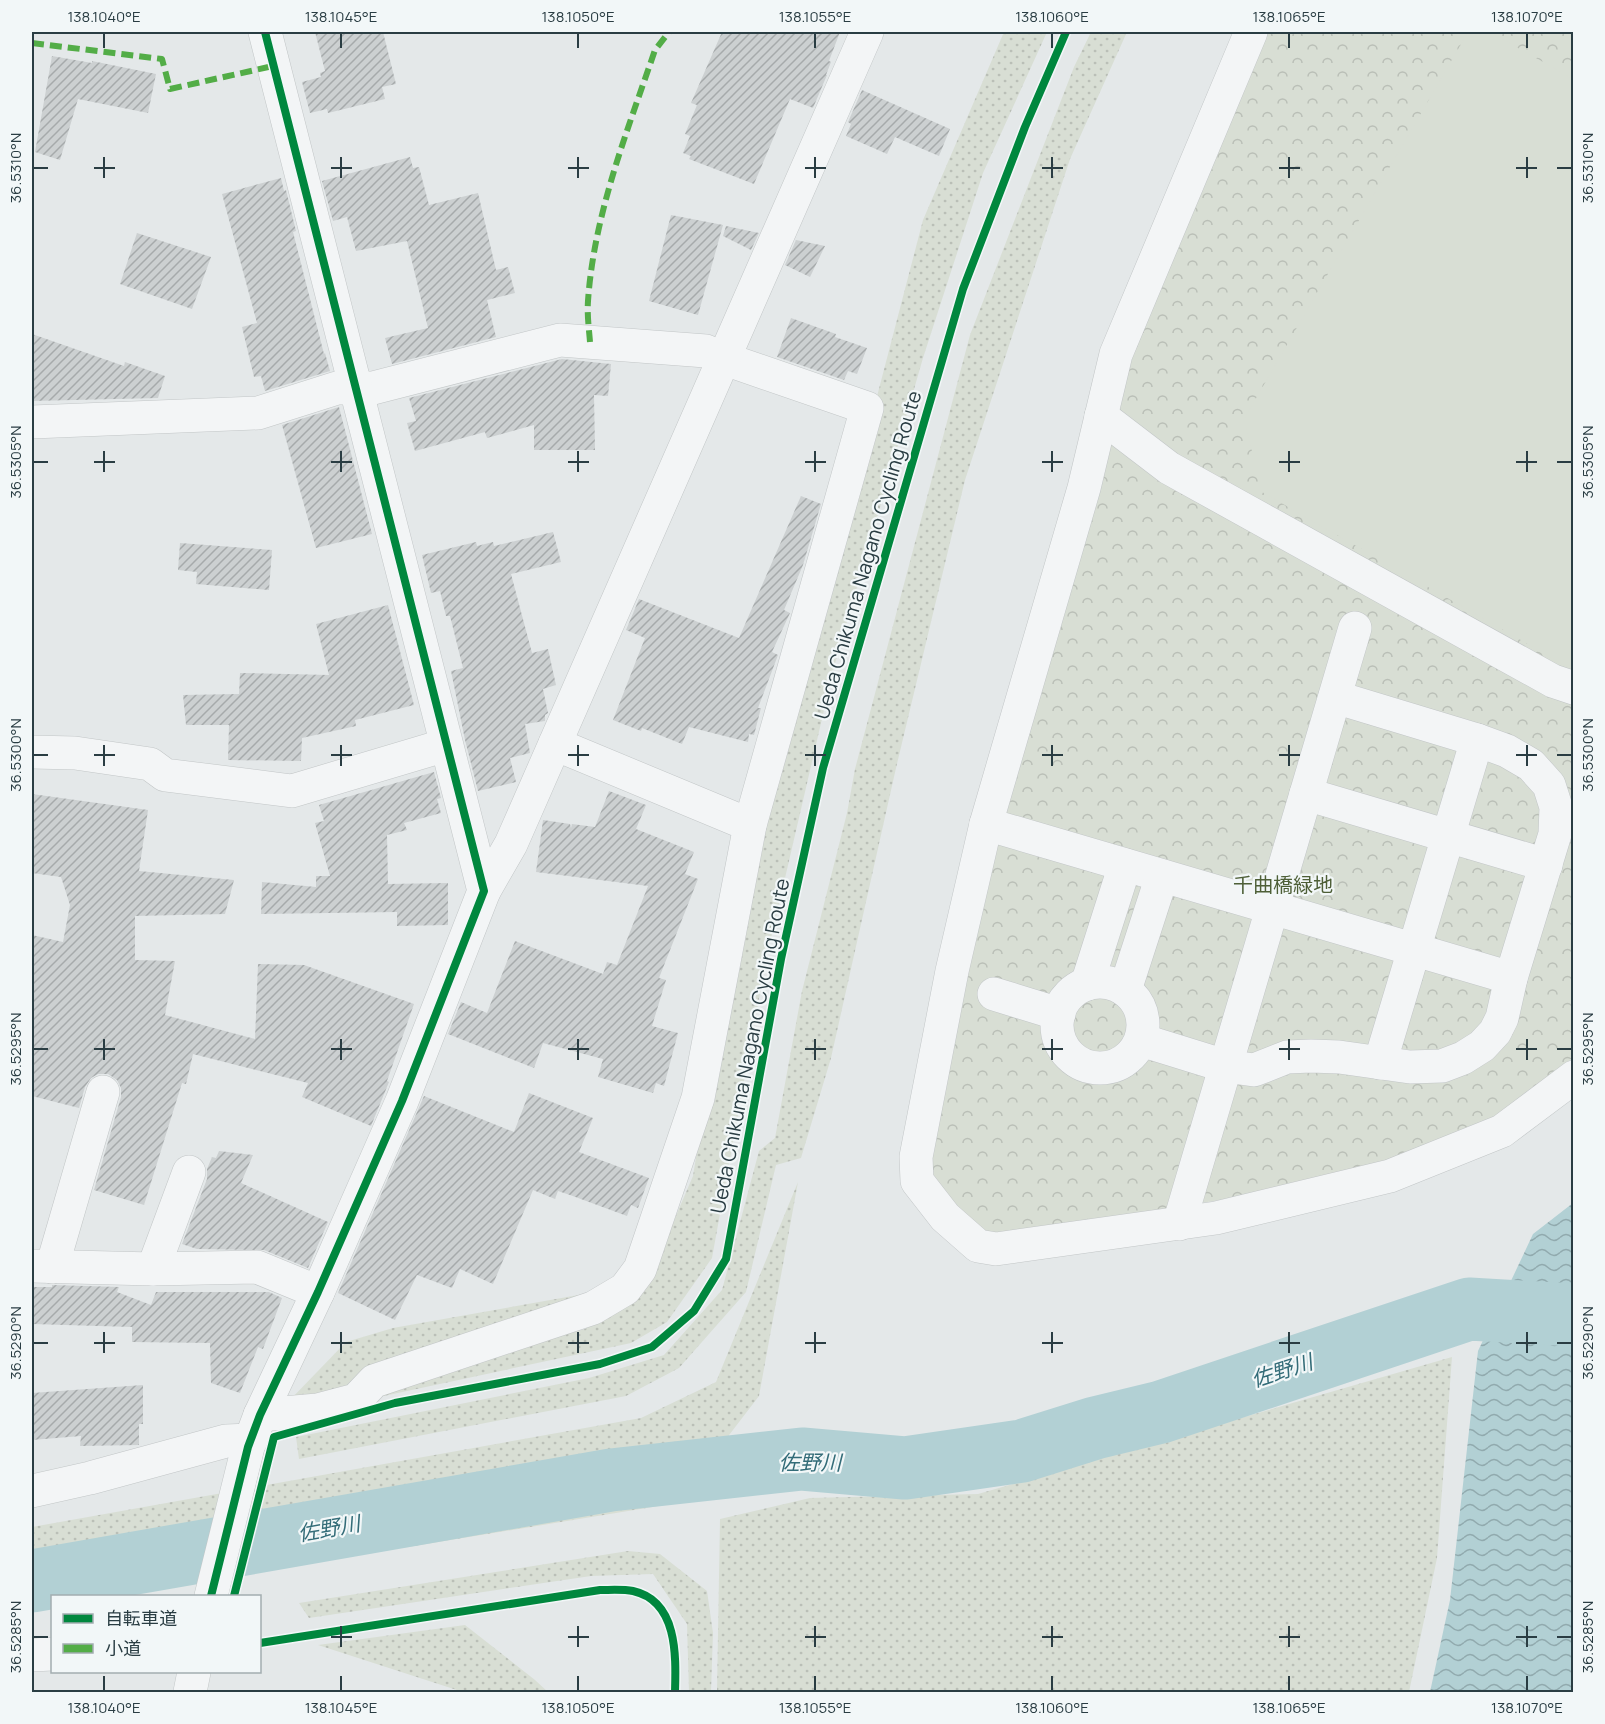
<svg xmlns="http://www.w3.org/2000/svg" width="1605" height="1724" font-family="Manrope,'Noto Sans JP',sans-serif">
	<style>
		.grass { fill: url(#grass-dots) }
		.park { fill: url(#park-crowns) }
		.garden { fill: #d8ded4 }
		.water { fill: url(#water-waves) }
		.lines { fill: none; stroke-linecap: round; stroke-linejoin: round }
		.river { stroke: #b2d0d4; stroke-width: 63 }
		.building { fill: url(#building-hatch) }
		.minor-casing { stroke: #c2c6c7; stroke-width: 34 }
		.minor { stroke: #f3f5f6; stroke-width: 33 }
		.quiet { stroke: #53ad47; stroke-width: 6; stroke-dasharray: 12 6; stroke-linecap: butt }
		.cycleway-casing { stroke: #f2f7f8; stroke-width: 11 }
		.cycleway { stroke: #00873e; stroke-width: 8 }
		.ticks { fill: none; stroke: #2a3d43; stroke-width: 2 }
		.labels { text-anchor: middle; stroke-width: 4.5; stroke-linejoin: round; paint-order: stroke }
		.street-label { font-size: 20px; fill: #2a3d43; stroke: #f2f7f8 }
		.park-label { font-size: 20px; fill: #4e5f37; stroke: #f2f7f8 }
		.water-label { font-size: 21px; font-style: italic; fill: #336c78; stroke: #f2f7f8 }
		.neatline { fill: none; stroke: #2a3d43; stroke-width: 2 }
		.ticks-label { font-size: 15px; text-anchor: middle; fill: #2a3d43 }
	</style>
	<defs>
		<pattern id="grass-dots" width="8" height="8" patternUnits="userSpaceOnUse" patternTransform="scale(1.5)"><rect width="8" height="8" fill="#d8ded4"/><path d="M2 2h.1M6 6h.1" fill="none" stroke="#babfb7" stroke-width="1.8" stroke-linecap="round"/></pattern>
		<pattern id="park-crowns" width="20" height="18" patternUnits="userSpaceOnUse" patternTransform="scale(1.5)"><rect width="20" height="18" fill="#d8ded4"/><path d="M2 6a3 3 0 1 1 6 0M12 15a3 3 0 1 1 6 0" fill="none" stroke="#babfb7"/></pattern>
		<pattern id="water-waves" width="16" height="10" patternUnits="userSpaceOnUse" patternTransform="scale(1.5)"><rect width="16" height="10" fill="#b2d0d4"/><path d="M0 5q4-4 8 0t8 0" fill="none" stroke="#91aaae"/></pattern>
		<pattern id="building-hatch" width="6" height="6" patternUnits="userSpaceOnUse" patternTransform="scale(1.5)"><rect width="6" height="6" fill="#ccd0d1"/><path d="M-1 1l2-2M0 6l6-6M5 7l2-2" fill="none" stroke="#a6aaab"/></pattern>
	</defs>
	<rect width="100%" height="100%" fill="#e4e8e9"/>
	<!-- grass -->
	<g class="grass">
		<polygon points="1004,32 1047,32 983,173 923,358 834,667 766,960 712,1258 667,1322 631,1343 379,1397 471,1360 585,1329 645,1288 693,1176 703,1114 742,914 923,220"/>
		<polygon points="1091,32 1127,32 1070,159 965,480 896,768 831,1058 801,1158 776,1165 746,1292 679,1368 626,1396 299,1459 296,1437 589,1378 664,1355 722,1290 759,1151 775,1138 802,991 847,813 855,769 970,335 1074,67"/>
		<polygon points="798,1182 759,1396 677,1503 408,1547 190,1564 114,1554 32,1554 32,1527 641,1418 716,1382"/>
		<polygon points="601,1291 342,1397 288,1402 346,1342 393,1328"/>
		<polygon points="1452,1357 1437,1558 1409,1692 717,1692 720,1519 810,1498 978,1494"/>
		<polygon points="628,1551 660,1554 707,1591 713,1633 711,1692 689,1692 687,1624 653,1574 591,1576 309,1618 299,1603"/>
		<polygon points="465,1625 535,1680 548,1692 463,1692 318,1645"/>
	</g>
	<!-- park -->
	<polygon class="park" points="1267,32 1573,32 1573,1057 1553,1077 1499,1116 1393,1160 1220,1200 1000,1235 986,1234 952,1205 932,1178 931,1165 966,967 1005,799 1134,345 1225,120"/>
	<!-- garden -->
	<polygon class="garden" points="1468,32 1490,32 1573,79 1573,670 1262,492 1244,419"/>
	<!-- water -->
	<polygon class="water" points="1573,1203 1573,1692 1430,1692 1450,1600 1478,1351 1533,1234"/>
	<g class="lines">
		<!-- river -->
		<polyline class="river" points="32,1581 611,1480 802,1459 905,1468 1022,1451 1095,1428 1161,1412 1469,1309 1574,1315"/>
	</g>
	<!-- building -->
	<g class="building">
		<polygon points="315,32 383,32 396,84 382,87 385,99 328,113 327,109 310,113 302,82 321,77 320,73 325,71"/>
		<polygon points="722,32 840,32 829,61 831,62 826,75 827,75 813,108 790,99 754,184 689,159 691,156 683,153 690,136 685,134 697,105 691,103"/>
		<polygon points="52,56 92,63 92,61 156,74 148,113 78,99 60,160 35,152"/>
		<polygon points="862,90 950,129 939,156 895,137 887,154 846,136 851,124 848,122"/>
		<polygon points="410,157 413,168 419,167 429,205 478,193 496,270 508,267 515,293 487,300 496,337 392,364 385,338 428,328 407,241 356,251 347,217 333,221 322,181"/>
		<polygon points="281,178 284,191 286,190 296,231 293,232 324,354 325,353 330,371 265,391 261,376 254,377 242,327 257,323 222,194"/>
		<polygon points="671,215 723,225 698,315 649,301"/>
		<polygon points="726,226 759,233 751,250 723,236"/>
		<polygon points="137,233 211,257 192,309 120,284"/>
		<polygon points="796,240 825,246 810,277 785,265"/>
		<polygon points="791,318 836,334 835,337 867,348 857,374 848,371 844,380 777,357"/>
		<polygon points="32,334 124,366 125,362 165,376 158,398 32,401"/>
		<polygon points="562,359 611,364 608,396 594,395 595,450 534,450 534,425 487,438 485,432 415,451 407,423 416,421 409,398"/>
		<polygon points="339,407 372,534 316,548 282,425"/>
		<polygon points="801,496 821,504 803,565 784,610 790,613 772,652 778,655 758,708 761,708 754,735 749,734 748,742 689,727 682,744 642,728 641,731 613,720 645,638 626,630 639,599 739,638"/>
		<polygon points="553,532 561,562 511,574 532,653 548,649 556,685 543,689 548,713 545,715 545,721 525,724 530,753 510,758 516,782 478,791 465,740 451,671 463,668 450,616 446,616 440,591 431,593 422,555 476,542 477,546 493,542 494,546"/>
		<polygon points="180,543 272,550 269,590 196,584 197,572 178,570"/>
		<polygon points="388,605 414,705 355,720 356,726 302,738 301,761 228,760 229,725 186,725 183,695 239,694 240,673 329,675 316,624"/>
		<polygon points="434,772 441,798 437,799 441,813 404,823 407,830 387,835 388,884 448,883 448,925 397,926 397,912 261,914 262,882 316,887 316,876 330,876 315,823 324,821 319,805"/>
		<polygon points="609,791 646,805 636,829 694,852 685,874 698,879 659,978 666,980 652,1026 678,1033 664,1086 656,1083 653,1093 598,1077 603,1059 543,1043 534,1068 448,1034 461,1002 487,1013 515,941 603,974 607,962 617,965 648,886 536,872 543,820 570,824 571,828 572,824 595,827"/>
		<polygon points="32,794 148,810 139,871 234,880 225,914 135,916 135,960 175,961 165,1015 255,1039 258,964 304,965 414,1004 387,1081 389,1082 371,1126 302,1097 308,1083 193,1054 186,1084 182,1083 144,1205 94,1190 121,1097 121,1088 117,1080 108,1074 98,1074 91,1078 85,1087 79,1108 32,1096 32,935 63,942 70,905 61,877 32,873"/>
		<polygon points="529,1093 593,1118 579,1152 649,1178 638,1208 631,1205 627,1216 570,1195 558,1191 555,1199 533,1190 493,1284 460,1269 452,1288 417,1275 395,1320 338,1293 424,1096 514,1132"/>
		<polygon points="219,1151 253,1155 241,1183 328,1222 308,1268 264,1250 197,1249 182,1244 207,1179 207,1169 212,1157 216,1158"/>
		<polygon points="52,1285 119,1287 117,1292 151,1305 156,1292 269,1292 282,1298 263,1349 258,1347 240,1393 211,1383 210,1343 132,1342 132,1327 32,1324 32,1287 52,1287"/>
		<polygon points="143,1385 143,1424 139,1424 139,1445 80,1446 81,1436 32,1440 32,1393"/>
	</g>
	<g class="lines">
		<!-- minor casing -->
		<g class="minor-casing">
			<g id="minor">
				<polyline points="1251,32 1116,354 1084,488 986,824 952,971 916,1157 917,1181 945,1217 978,1246 996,1249 1216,1218 1390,1176 1502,1131 1574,1077"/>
				<polyline points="1101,416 1169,468 1553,681 1574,688"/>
				<polyline points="32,422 258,413 337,388 373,388 560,340 706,351 722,358 867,408 750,825 698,1098 640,1269 625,1289 593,1308 374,1381 356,1400 318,1410 260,1415"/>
				<polyline points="555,744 750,825"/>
				<polyline points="32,752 75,753 150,764 165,775 292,791 446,745"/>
				<polyline points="1306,794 1546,865"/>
				<polyline points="986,824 1511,978"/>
				<polyline points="484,891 511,844 867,32"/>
				<circle cx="1100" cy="1025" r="43"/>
				<polyline points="1087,984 1125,865"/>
				<polyline points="1125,990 1162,876"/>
				<polyline points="994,994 1059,1014"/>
				<polyline points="1141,1040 1225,1066 1254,1070 1287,1057 1311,1056 1339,1057 1410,1067 1442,1066 1463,1058 1482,1046 1495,1032 1502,1018 1511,978 1555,834 1556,807 1549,785 1531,765 1507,751 1477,740 1335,697"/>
				<polyline points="1380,1063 1477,740"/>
				<polyline points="1179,1224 1355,628"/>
				<polyline points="32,1266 153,1269 257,1267 318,1292"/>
				<polyline points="52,1267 103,1092"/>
				<polyline points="153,1269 189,1172"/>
				<polyline points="32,1491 90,1478 226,1441 251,1440"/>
				<polyline points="211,1596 248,1447 260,1415 318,1292 402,1101 484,891 265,32"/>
				<polyline points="32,1655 52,1654"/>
				<polyline points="190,1692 194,1672"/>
			</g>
		</g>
		<!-- minor -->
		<use href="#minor" class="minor"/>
		<!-- quiet -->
		<g class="quiet">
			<polyline points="32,43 162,59 170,89 273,66"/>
			<path d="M590,342C589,329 587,315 588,301C594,214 627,132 655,50L669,32"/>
		</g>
		<!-- cycleway casing -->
		<g class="cycleway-casing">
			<g id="cycleway">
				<polyline points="211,1596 248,1447 260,1415 318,1292 402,1101 484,891 265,32"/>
				<polyline points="234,1596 274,1437 395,1403 600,1364 652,1347 694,1311 726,1259 781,959 823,768 963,289 1025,127 1066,32"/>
				<path d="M260,1643L600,1590C610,1590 623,1589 633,1591C678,1601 676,1656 675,1692"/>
			</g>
		</g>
		<!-- cycleway -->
		<use href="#cycleway" class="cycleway"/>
	</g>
	<!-- ticks -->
	<path class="ticks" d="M104,33V48M341,33V48M578,33V48M815,33V48M1052,33V48M1289,33V48M1527,33V48M104,157V178M341,157V178M578,157V178M815,157V178M1052,157V178M1289,157V178M1527,157V178M33,168H48M94,168H115M331,168H352M568,168H589M805,168H826M1042,168H1063M1279,168H1300M1516,168H1537M1557,168H1572M104,451V472M341,451V472M578,451V472M815,451V472M1052,451V472M1289,451V472M1527,451V472M33,462H48M94,462H115M331,462H352M568,462H589M805,462H826M1042,462H1063M1279,462H1300M1516,462H1537M1557,462H1572M104,745V766M341,745V766M578,745V766M815,745V766M1052,745V766M1289,745V766M1527,745V766M33,755H48M94,755H115M331,755H352M568,755H589M805,755H826M1042,755H1063M1279,755H1300M1516,755H1537M1557,755H1572M104,1039V1060M341,1039V1060M578,1039V1060M815,1039V1060M1052,1039V1060M1289,1039V1060M1527,1039V1060M33,1049H48M94,1049H115M331,1049H352M568,1049H589M805,1049H826M1042,1049H1063M1279,1049H1300M1516,1049H1537M1557,1049H1572M104,1332V1353M341,1332V1353M578,1332V1353M815,1332V1353M1052,1332V1353M1289,1332V1353M1527,1332V1353M33,1343H48M94,1343H115M331,1343H352M568,1343H589M805,1343H826M1042,1343H1063M1279,1343H1300M1516,1343H1537M1557,1343H1572M341,1626V1647M578,1626V1647M815,1626V1647M1052,1626V1647M1289,1626V1647M1527,1626V1647M33,1637H48M331,1637H352M568,1637H589M805,1637H826M1042,1637H1063M1279,1637H1300M1516,1637H1537M1557,1637H1572M104,1676V1691M341,1676V1691M578,1676V1691M815,1676V1691M1052,1676V1691M1289,1676V1691M1527,1676V1691"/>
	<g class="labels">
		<!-- street labels -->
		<g class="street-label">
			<text transform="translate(868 555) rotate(-74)" y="7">Ueda Chikuma Nagano Cycling Route</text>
			<text transform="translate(750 1046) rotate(-79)" y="7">Ueda Chikuma Nagano Cycling Route</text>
		</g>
		<!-- park labels -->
		<g class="park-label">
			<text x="1283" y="892">千曲橋緑地</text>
		</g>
		<!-- water labels -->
		<g class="water-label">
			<text transform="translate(1282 1371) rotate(-18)" y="7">佐野川</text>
			<text x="810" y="1470">佐野川</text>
			<text transform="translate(329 1529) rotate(-10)" y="7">佐野川</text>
		</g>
	</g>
	<!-- border -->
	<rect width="1605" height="1724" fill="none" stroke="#f2f7f8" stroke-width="66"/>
	<!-- legend -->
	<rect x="51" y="1595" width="210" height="78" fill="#f2f7f8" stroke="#a2adb0" stroke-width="1.5"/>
	<rect x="63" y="1614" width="30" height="9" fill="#00873e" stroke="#a2adb0" stroke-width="1.5"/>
	<text x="105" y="1625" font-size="18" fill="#2a3d43">自転車道</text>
	<rect x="63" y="1644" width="30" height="9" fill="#53ad47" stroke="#a2adb0" stroke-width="1.5"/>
	<text x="105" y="1655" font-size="18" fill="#2a3d43">小道</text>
	<rect x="33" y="33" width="1539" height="1658" class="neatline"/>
	<g class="ticks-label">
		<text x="104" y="22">138.1040°E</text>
		<text x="341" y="22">138.1045°E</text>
		<text x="578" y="22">138.1050°E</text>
		<text x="815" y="22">138.1055°E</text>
		<text x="1052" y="22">138.1060°E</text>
		<text x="1289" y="22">138.1065°E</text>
		<text x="1527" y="22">138.1070°E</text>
		<text transform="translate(16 168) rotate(-90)" y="5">36.5310°N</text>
		<text transform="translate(1588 168) rotate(-90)" y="5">36.5310°N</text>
		<text transform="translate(16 462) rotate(-90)" y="5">36.5305°N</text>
		<text transform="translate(1588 462) rotate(-90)" y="5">36.5305°N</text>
		<text transform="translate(16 755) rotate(-90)" y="5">36.5300°N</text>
		<text transform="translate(1588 755) rotate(-90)" y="5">36.5300°N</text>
		<text transform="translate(16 1049) rotate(-90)" y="5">36.5295°N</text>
		<text transform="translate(1588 1049) rotate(-90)" y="5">36.5295°N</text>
		<text transform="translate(16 1343) rotate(-90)" y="5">36.5290°N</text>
		<text transform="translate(1588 1343) rotate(-90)" y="5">36.5290°N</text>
		<text transform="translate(16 1637) rotate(-90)" y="5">36.5285°N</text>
		<text transform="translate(1588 1637) rotate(-90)" y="5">36.5285°N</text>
		<text x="104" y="1713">138.1040°E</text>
		<text x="341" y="1713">138.1045°E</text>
		<text x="578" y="1713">138.1050°E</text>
		<text x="815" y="1713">138.1055°E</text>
		<text x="1052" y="1713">138.1060°E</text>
		<text x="1289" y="1713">138.1065°E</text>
		<text x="1527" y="1713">138.1070°E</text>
	</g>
</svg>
